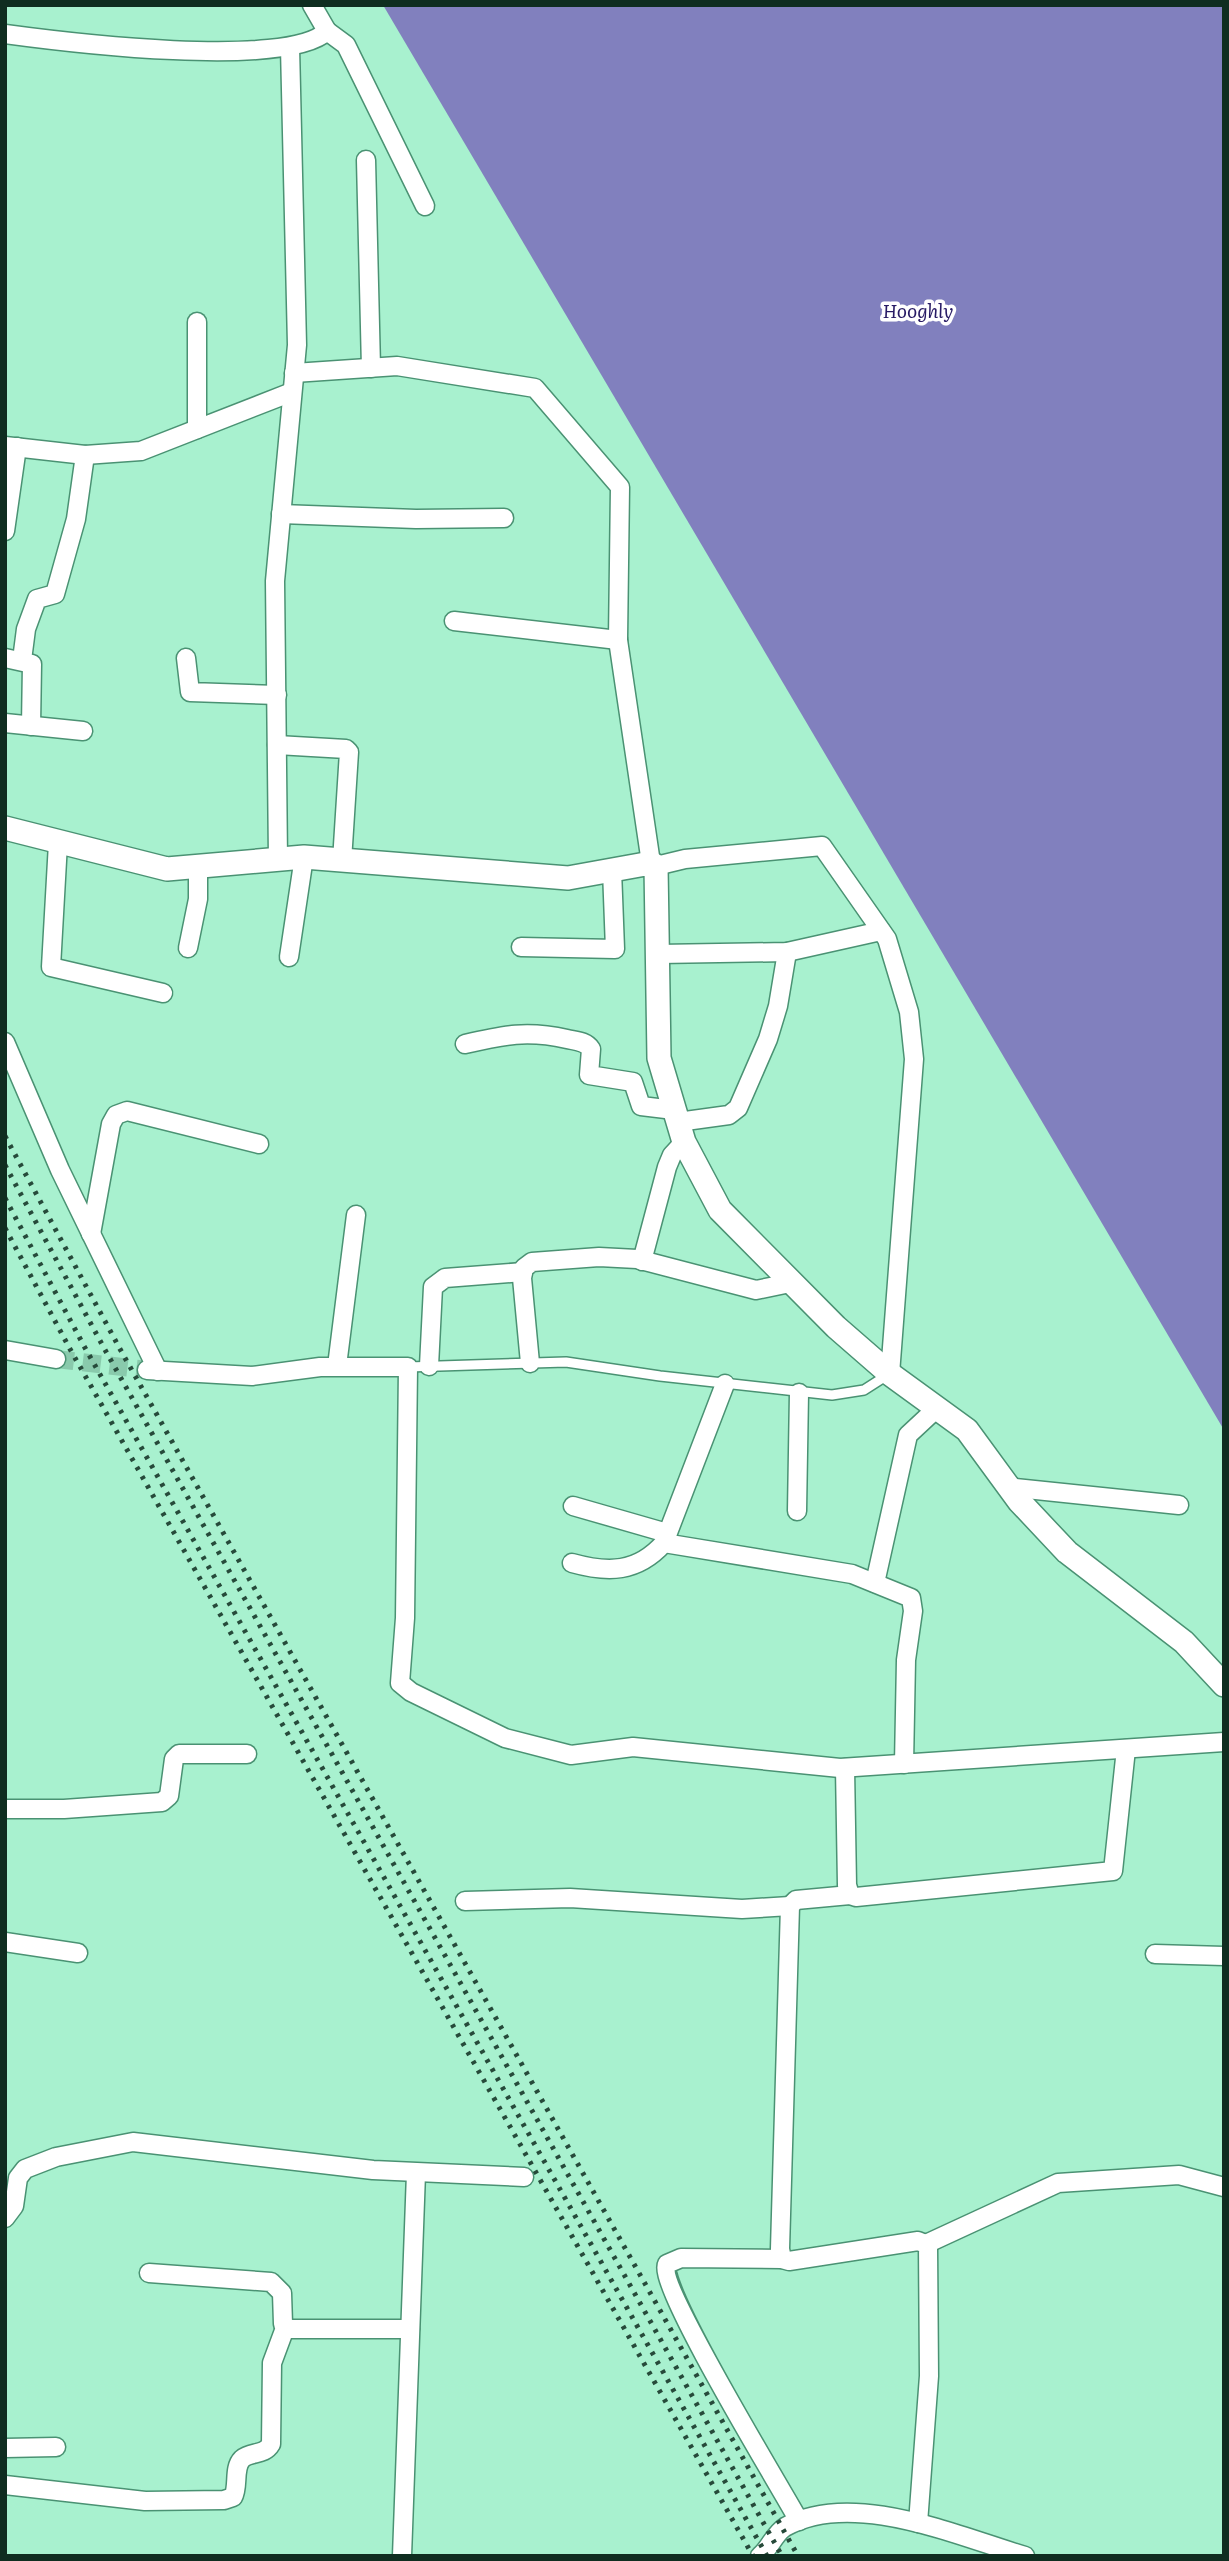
<svg xmlns="http://www.w3.org/2000/svg" width="1229" height="2561" font-family="Literata,serif">
	<style>
		.water { fill: #8180be }
		.lines { fill: none; stroke-linecap: round; stroke-linejoin: round }
		.minor-tunnel { stroke: #89caac; stroke-width: 18; stroke-dasharray: 18 9; stroke-linecap: butt }
		.service-casing { stroke: #4a9273; stroke-width: 12 }
		.minor-casing { stroke: #4a9273; stroke-width: 21 }
		.tertiary-casing { stroke: #4a9273; stroke-width: 26 }
		.service { stroke: #fff; stroke-width: 9 }
		.minor { stroke: #fff; stroke-width: 18 }
		.tertiary { stroke: #fff; stroke-width: 23 }
		.rail { stroke: #264a3a; stroke-width: 5; stroke-dasharray: 3.5 7; stroke-linecap: butt }
		.labels { text-anchor: middle; stroke-width: 7; stroke-linejoin: round; paint-order: stroke }
		.water-label { font-size: 19px; font-style: italic; fill: #281b65; stroke: #fff }
	</style>
	<rect width="100%" height="100%" fill="#a8f1cf"/>
	<!-- water -->
	<polygon class="water" points="383,5 1224,5 1224,1430"/>
	<g class="lines">
		<!-- minor-tunnel -->
		<polyline class="minor-tunnel" points="56,1359 147,1370"/>
		<!-- service casing -->
		<g class="service-casing">
			<polyline id="service" points="408,1367 566,1362 660,1376 832,1395 864,1390 889,1374"/>
		</g>
		<!-- minor casing -->
		<g class="minor-casing">
			<g id="minor">
				<polyline points="327,31 346,45 425,206"/>
				<path d="M5,34C64,42 288,70 327,31L312,5"/>
				<polyline points="366,160 371,368"/>
				<polyline points="197,322 197,429"/>
				<polyline points="294,373 397,366 535,388 620,487 618,640 651,863"/>
				<polyline points="5,446 85,455 141,451 292,392"/>
				<polyline points="281,514 416,519 504,518"/>
				<polyline points="5,531 17,447"/>
				<polyline points="454,621 618,640"/>
				<polyline points="5,658 32,664 31,726"/>
				<polyline points="186,658 190,692 277,695"/>
				<polyline points="22,660 26,629 37,599 55,594 76,519 85,455"/>
				<polyline points="5,723 83,731"/>
				<polyline points="277,745 346,749 349,752 342,861"/>
				<polyline points="58,843 51,967 163,993"/>
				<polyline points="278,860 275,581 297,345 290,47"/>
				<polyline points="656,866 685,859 822,846 887,939 909,1012 914,1059 890,1374"/>
				<polyline points="521,947 615,949 612,870"/>
				<polyline points="188,948 198,899 198,866"/>
				<polyline points="659,954 787,952 881,931"/>
				<polyline points="289,957 304,857"/>
				<polyline points="5,1042 60,1170 158,1371"/>
				<path d="M465,1044C504,1035 527,1030 567,1039C576,1041 586,1041 591,1049L589,1075L633,1082L641,1106L674,1110"/>
				<polyline points="678,1122 729,1115 738,1108 768,1039 778,1006 787,952"/>
				<polyline points="91,1234 111,1124 116,1115 127,1111 259,1144"/>
				<polyline points="642,1261 667,1167 672,1155 684,1142"/>
				<polyline points="5,1350 56,1359"/>
				<polyline points="530,1363 522,1278 524,1268 532,1262 599,1257 637,1259 756,1290 790,1283"/>
				<polyline points="337,1366 356,1215"/>
				<polyline points="429,1366 433,1287 445,1278 523,1272"/>
				<polyline points="147,1370 252,1376 320,1367 408,1367 405,1618 400,1683 411,1692 505,1738 571,1755 633,1747 840,1768 1224,1742"/>
				<polyline points="1007,1487 1179,1505"/>
				<polyline points="573,1506 667,1533"/>
				<polyline points="797,1511 799,1393"/>
				<polyline points="664,1543 852,1574 911,1598 913,1611 906,1660 904,1764"/>
				<path d="M572,1563C608,1573 637,1573 664,1543L725,1384"/>
				<polyline points="875,1583 908,1435 937,1408"/>
				<polyline points="845,1768 847,1885 850,1895 856,1897 1113,1871 1126,1749"/>
				<polyline points="5,1809 64,1809 162,1802 169,1796 174,1759 179,1754 247,1754"/>
				<polyline points="850,1895 796,1900 790,1906 780,2249 782,2259 789,2261 918,2241 928,2245 929,2376 918,2523"/>
				<polyline points="465,1901 570,1898 742,1909 790,1906"/>
				<polyline points="5,1942 78,1953"/>
				<polyline points="1155,1954 1224,1956"/>
				<polyline points="5,2218 14,2206 18,2178 25,2169 56,2157 133,2142 373,2170 524,2177"/>
				<polyline points="926,2244 1058,2183 1179,2175 1224,2187"/>
				<path d="M782,2259L681,2258L667,2264C656,2284 781,2488 799,2521"/>
				<polyline points="149,2273 271,2282 282,2293 283,2324 289,2329 410,2329"/>
				<polyline points="5,2448 56,2447"/>
				<path d="M5,2485L145,2501L224,2500L233,2497C239,2487 233,2468 242,2459C251,2451 264,2456 271,2444L272,2363L285,2328"/>
				<polyline points="402,2556 416,2173"/>
				<path d="M760,2556C770,2548 774,2534 785,2527C852,2489 957,2536 1025,2556"/>
			</g>
		</g>
		<!-- tertiary casing -->
		<g class="tertiary-casing">
			<polyline id="tertiary" points="5,828 167,869 304,857 568,878 651,863 656,866 659,1058 684,1142 720,1210 836,1327 890,1374 967,1430 1019,1501 1067,1552 1184,1642 1224,1685"/>
		</g>
		<!-- service -->
		<use href="#service" class="service"/>
		<!-- minor -->
		<use href="#minor" class="minor"/>
		<!-- tertiary -->
		<use href="#tertiary" class="tertiary"/>
		<!-- rail -->
		<g class="rail">
			<polyline points="5,1136 120,1349 798,2556"/>
			<polyline points="5,1165 104,1348 782,2556"/>
			<polyline points="5,1198 84,1346 767,2556"/>
			<polyline points="5,1228 70,1349 753,2556"/>
		</g>
	</g>
	<g class="labels">
		<!-- water labels -->
		<g class="water-label">
			<text x="918" y="318">Hooghly</text>
		</g>
	</g>
	<!-- border -->
	<rect width="1229" height="2561" fill="none" stroke="#0f2d20" stroke-width="14"/>
</svg>
